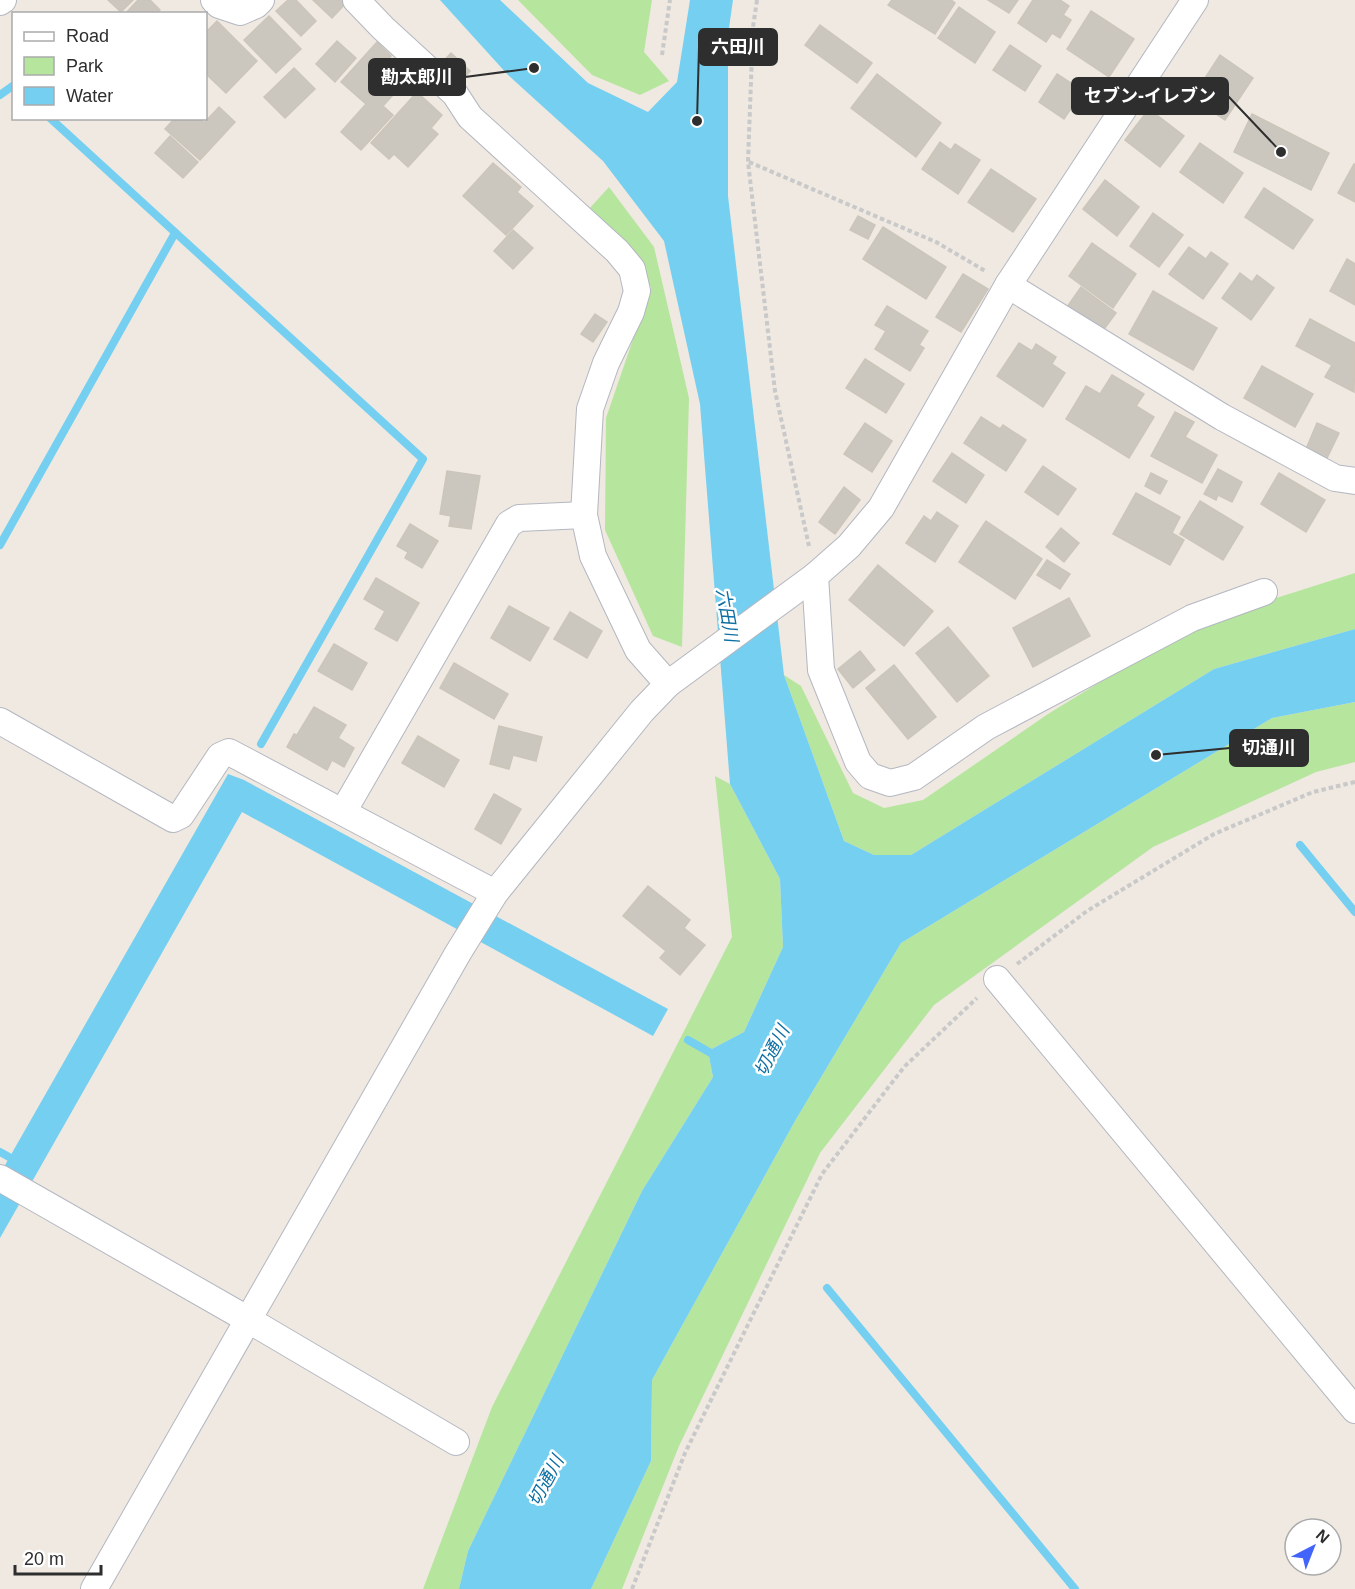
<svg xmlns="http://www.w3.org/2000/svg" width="1355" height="1589" font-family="Arial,'Noto Sans JP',sans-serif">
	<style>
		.green { fill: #b6e59e }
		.water { fill: #75cff0 }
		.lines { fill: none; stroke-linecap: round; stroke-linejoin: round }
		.stream { stroke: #75cff0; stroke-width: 8 }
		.building { fill: #cbc7bf; stroke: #cbc5ba; stroke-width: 1.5 }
		.street-casing { stroke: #b4b7c1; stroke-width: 28 }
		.path { stroke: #c9c9c9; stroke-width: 4; stroke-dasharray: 4.5 3; stroke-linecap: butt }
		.street { stroke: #fff; stroke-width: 26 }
		.labels { text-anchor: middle; stroke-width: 5; stroke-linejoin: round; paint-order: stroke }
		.water-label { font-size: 18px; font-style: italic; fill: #0d6fa3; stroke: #fff }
		.leader { fill: none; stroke: #2e2e2e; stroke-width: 2 }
		.callout-dot { fill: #2e2e2e; stroke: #fff; stroke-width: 2 }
		.callout { fill: #2e2e2e; stroke: #2e2e2e; stroke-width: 2 }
		.callout-label { font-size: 18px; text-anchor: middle; font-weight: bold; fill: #fff }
	</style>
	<rect width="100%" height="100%" fill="#efe9e1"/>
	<!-- green -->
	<g class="green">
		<polygon points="518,0 652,0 644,52 669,81 640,95 592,75"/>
		<polygon points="609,187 654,247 689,398 682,647 653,636 605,530 606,418 651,287 589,209"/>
		<polygon points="1355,573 1355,629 1214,669 911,855 874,855 844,841 784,675 801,686 853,793 884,808 923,800 1048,714 1195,624"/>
		<polygon points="1355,702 1355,762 1316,772 1153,847 934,1005 820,1153 679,1446 622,1589 591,1589 651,1461 652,1380 795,1121 901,943 1272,718"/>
		<polygon points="715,776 730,784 780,879 783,947 744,1032 708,1051 713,1077 642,1191 468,1551 459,1589 423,1589 492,1407 732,937"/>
	</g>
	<!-- water -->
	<g class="water">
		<polygon points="440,0 500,0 588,83 648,112 677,82 690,0 733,0 728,35 728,196 784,675 844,841 874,855 911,855 1214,669 1355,629 1355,702 1272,718 901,943 795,1121 652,1380 651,1461 591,1589 459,1589 468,1551 642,1191 713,1077 708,1051 744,1032 783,947 780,879 730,784 700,404 664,241 603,161 508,75"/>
		<polygon points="228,774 244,780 668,1009 653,1036 242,812 0,1238 0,1174"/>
	</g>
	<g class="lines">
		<!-- stream -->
		<g class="stream">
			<polyline points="0,95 14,85"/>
			<polyline points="50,118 423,459 261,744"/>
			<polyline points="0,545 175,233"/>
			<polyline points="1300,845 1355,912"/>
			<polyline points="688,1040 716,1056"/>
			<polyline points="0,1152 9,1157"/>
			<polyline points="827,1288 1075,1589"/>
		</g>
	</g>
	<!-- building -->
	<g class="building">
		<polygon points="108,0 133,0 121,12"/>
		<polygon points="138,0 150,0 160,10 156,14 125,14"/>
		<polygon points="288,0 296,0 316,21 301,36 276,11"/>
		<polygon points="313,0 347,0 348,1 332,18"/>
		<polygon points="892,0 951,0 955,3 935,34 888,5"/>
		<polygon points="988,0 1018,0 1009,13"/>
		<polygon points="1033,0 1060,0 1069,6 1063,15 1071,20 1060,38 1052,33 1046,42 1018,23"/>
		<polygon points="959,7 995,32 975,63 938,38"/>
		<polygon points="1091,11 1134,39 1109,77 1067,49"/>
		<polygon points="269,16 301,49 276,73 244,40"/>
		<polygon points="217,21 257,61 226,93 206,74 206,32"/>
		<polygon points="820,25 872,63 857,83 805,45"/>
		<polygon points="337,41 356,58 335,82 316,64"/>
		<polygon points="377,42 391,56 380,69 400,87 383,106 393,115 361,150 341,132 366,104 341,82"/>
		<polygon points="1010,45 1041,66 1025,91 993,70"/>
		<polygon points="451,53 470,71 458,85 438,67"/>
		<polygon points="1220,55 1253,78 1225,120 1192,98"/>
		<polygon points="294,68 315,89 285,118 264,97"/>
		<polygon points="877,74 941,123 916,157 851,108"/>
		<polygon points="1057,74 1083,91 1064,119 1039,102"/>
		<polygon points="417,92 442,115 431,128 438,134 408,167 394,154 389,159 371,143"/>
		<polygon points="219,107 235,122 200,160 165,129 175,118 200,118 204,123"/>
		<polygon points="1149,109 1184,136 1160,167 1125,140"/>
		<polygon points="1252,114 1329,153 1311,190 1234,152"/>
		<polygon points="170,136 198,162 183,178 155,153"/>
		<polygon points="940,142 951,150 955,144 980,160 958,194 922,169"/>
		<polygon points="1200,143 1243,173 1223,203 1180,172"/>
		<polygon points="493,163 521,187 517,192 533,206 506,235 463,196"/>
		<polygon points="1354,164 1355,165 1355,202 1338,193"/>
		<polygon points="991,169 1036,199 1013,232 968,202"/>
		<polygon points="1105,180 1139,207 1117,236 1083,209"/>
		<polygon points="1264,188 1313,220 1293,249 1245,217"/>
		<polygon points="1153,213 1183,235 1159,267 1130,246"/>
		<polygon points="858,216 875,225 868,239 850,230"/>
		<polygon points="883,227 946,267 926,299 863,259"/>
		<polygon points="513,230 533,248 513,269 494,251"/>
		<polygon points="1092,243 1136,274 1113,308 1069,276"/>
		<polygon points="1189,247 1206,259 1211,252 1228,264 1203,299 1169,274"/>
		<polygon points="1347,259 1355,264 1355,305 1330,291"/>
		<polygon points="1240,273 1252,282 1257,275 1274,288 1251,320 1222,298"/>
		<polygon points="963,274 988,289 961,332 936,317"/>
		<polygon points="1081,287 1116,313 1102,332 1067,307"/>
		<polygon points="1153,291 1217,328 1193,370 1129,334"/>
		<polygon points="887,306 928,331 919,345 924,348 910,371 875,349 886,331 875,325"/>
		<polygon points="595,314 607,322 593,342 581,334"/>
		<polygon points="1310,319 1355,343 1354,392 1325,377 1332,365 1296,346"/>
		<polygon points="1019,343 1032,351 1036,344 1056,357 1052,364 1065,373 1043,407 997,376"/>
		<polygon points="865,359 904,384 886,413 846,388"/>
		<polygon points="1262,366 1313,394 1295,427 1244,398"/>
		<polygon points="1112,375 1144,394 1136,406 1154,417 1129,458 1066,419 1086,386 1100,394"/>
		<polygon points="1175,412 1194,422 1185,437 1217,455 1202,483 1151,456"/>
		<polygon points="981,417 1000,429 1003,425 1026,440 1006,471 964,443"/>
		<polygon points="865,423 892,441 872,472 844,454"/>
		<polygon points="1317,423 1339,433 1327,458 1306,449"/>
		<polygon points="952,453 984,475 966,503 933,481"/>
		<polygon points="1043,466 1076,489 1058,515 1025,492"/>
		<polygon points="1218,469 1242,482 1232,502 1218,495 1216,500 1204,494"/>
		<polygon points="447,471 480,476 471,529 449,526 451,516 440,514"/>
		<polygon points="1151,473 1167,481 1160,494 1145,486"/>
		<polygon points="1279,473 1325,500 1306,532 1261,504"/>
		<polygon points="844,487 860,500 835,534 819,522"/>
		<polygon points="1136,493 1180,517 1172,533 1184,540 1170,565 1113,534"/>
		<polygon points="1200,501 1243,527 1223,560 1180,534"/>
		<polygon points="937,512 958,526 935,562 906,543 924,516 931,521"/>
		<polygon points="986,521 1042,559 1015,599 959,562"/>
		<polygon points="410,524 438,541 422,568 405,558 408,552 397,546"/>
		<polygon points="1061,528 1079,543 1064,562 1046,547"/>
		<polygon points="1047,560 1070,574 1060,589 1037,575"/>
		<polygon points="878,565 933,611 904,646 849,600"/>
		<polygon points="376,578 419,603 397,641 375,629 385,611 364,599"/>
		<polygon points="1069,598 1090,636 1033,667 1013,628"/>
		<polygon points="509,606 549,628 530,661 491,638"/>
		<polygon points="570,612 602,631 587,658 554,639"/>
		<polygon points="948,627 989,676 957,702 916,653"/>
		<polygon points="334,644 367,663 352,690 318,671"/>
		<polygon points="860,651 875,670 853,688 838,669"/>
		<polygon points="454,663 508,694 494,719 440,688"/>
		<polygon points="894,665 936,717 908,739 866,688"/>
		<polygon points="314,707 346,725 338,738 354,748 344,767 332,760 327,770 287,747 294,734 297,735"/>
		<polygon points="499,726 542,737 536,761 513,755 509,769 490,764"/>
		<polygon points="418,736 459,760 444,787 402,763"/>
		<polygon points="494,794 521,809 501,844 475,829"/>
		<polygon points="648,886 690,920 684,928 705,945 680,975 660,958 666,951 623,916"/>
	</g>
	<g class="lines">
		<!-- street casing -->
		<g class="street-casing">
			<g id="street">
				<polyline points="214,0 219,5 240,12 256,5 261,0"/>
				<polyline points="356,0 383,28 455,94 470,117 617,251 632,269 637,291 631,312 606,363 590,409 584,515 593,556 638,650 668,684"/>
				<polyline points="0,2 3,0"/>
				<polyline points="1008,285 1222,417 1335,478 1355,481"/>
				<polyline points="815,576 821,670 858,762 870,776 890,783 914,777 986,727 1192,618 1264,592"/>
				<polyline points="0,721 173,819 181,815 220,756 229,752 495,893"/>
				<polyline points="343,812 509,524 519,518 584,515"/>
				<polyline points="997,979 1355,1410"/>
				<polyline points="0,1178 247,1319 456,1442"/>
				<polyline points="94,1589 458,953 495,893 642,711 668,684 815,576 849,546 881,508 1008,285 1195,0"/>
			</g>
		</g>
		<!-- path -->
		<g class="path">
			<polyline points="757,0 753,27 748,162 775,391 809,546"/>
			<polyline points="662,55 670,0"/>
			<polyline points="749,162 936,242 987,272"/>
			<polyline points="1017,964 1087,911 1214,834 1313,792 1355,782"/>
			<polyline points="632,1589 685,1453 822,1174 904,1067 977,998"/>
		</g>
		<!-- street -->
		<use href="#street" class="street"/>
	</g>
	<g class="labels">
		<!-- water labels -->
		<g class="water-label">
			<text transform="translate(727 615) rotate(80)" y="6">六田川</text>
			<text transform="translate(772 1051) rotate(-63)" y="6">切通川</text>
			<text transform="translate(546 1481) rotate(-62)" y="6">切通川</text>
		</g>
	</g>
	<!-- callouts -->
	<path class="leader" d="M697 121L699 47M534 68L465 77M1281 152L1228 96M1156 755L1230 748"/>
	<g class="callout-dot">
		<circle cx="697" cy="121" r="6"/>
		<circle cx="534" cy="68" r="6"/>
		<circle cx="1281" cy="152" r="6"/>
		<circle cx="1156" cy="755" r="6"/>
	</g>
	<g class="callout">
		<rect x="699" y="29" width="78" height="36" rx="6"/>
		<rect x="369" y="59" width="96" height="36" rx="6"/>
		<rect x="1072" y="78" width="156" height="36" rx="6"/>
		<rect x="1230" y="730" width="78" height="36" rx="6"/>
	</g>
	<g class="callout-label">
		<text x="738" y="53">六田川</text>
		<text x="417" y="83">勘太郎川</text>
		<text x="1150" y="102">セブン-イレブン</text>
		<text x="1269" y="754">切通川</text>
	</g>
	<!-- legend -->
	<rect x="12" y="12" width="195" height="108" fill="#ffffff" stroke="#ababab" stroke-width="1.5"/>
	<rect x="24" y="32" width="30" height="9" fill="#ffffff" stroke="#ababab" stroke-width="1.5"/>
	<text x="66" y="42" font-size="18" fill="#2e2e2e">Road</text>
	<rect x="24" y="57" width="30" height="18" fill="#b6e59e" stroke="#ababab" stroke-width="1.5"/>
	<text x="66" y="72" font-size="18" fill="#2e2e2e">Park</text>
	<rect x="24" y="87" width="30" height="18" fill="#75cff0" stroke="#ababab" stroke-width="1.5"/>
	<text x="66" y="102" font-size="18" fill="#2e2e2e">Water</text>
	<!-- north arrow -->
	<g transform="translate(1313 1547) rotate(42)"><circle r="28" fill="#ffffff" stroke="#ababab" stroke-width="1.5"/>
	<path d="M0-4.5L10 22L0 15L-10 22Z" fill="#4264fb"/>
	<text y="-9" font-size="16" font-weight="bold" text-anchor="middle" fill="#2e2e2e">N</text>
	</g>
	<!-- scale -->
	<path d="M15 1565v9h86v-9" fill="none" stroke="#2e2e2e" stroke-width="3"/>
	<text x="24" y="1565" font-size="18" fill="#2e2e2e" stroke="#ffffff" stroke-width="4.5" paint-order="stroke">20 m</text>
</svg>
